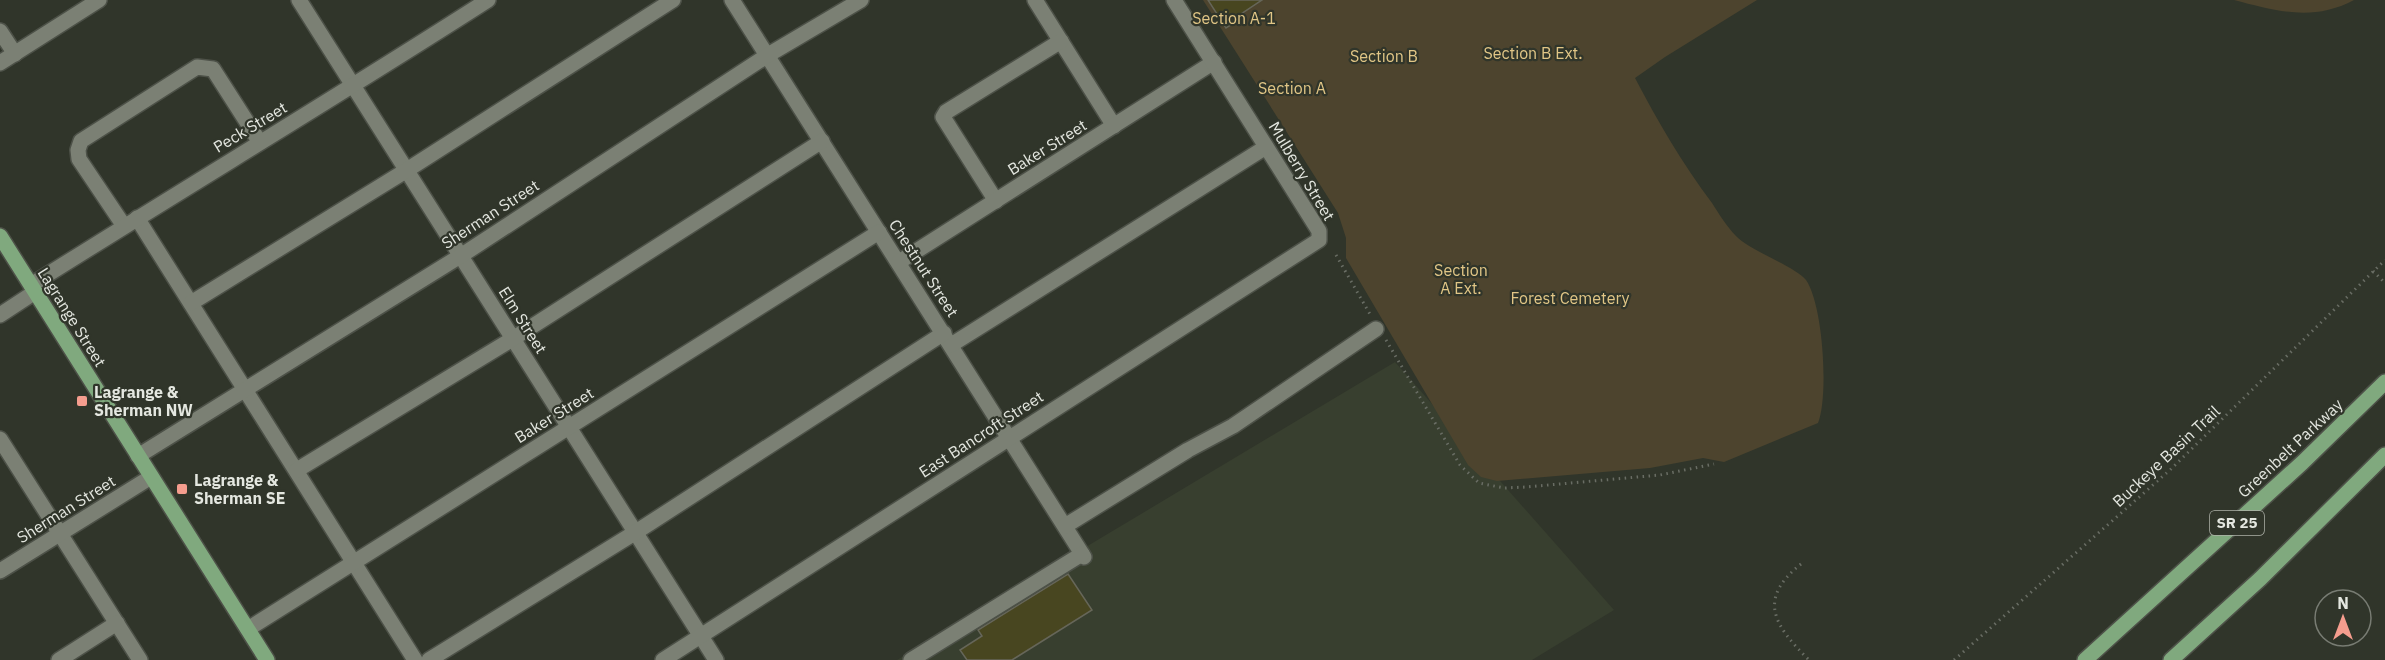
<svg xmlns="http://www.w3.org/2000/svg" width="2385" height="660" font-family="'IBM Plex Sans',sans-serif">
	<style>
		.built { fill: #383f2f }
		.green { fill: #4d442e }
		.building { fill: #484620; stroke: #666659; stroke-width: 1.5 }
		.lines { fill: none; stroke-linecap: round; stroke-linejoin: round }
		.minor-casing { stroke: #4d5148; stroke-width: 18 }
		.major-casing { stroke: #4d5148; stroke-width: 18 }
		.path { stroke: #696d64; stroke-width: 3; stroke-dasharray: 1.5 4.5; stroke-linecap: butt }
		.minor { stroke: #7b8074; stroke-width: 15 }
		.major { stroke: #80a97e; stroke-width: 15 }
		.poi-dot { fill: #f59d8e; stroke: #30352a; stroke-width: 2 }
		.labels { text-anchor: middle; stroke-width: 4.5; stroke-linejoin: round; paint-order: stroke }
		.shield { fill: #30352a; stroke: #aeb2a9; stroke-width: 1.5 }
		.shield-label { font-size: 15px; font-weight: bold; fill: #e4e7e0 }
		.park-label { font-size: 16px; fill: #e1c686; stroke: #30352a }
		.street-label { font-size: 16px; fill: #e4e7e0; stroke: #30352a }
		.poi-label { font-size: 16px; font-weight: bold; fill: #e4e7e0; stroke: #30352a; text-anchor: start }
	</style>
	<rect width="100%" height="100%" fill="#30352a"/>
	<!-- built -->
	<polygon class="built" points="1395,362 1614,610 1532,660 897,660"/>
	<!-- green -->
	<g class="green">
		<path d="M1203,0H1757L1665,57L1635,78C1658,122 1682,163 1712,203C1719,214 1727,227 1736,236C1750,251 1795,266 1806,280C1823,304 1829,396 1818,423L1724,462L1703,458L1650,468L1497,481L1481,477L1468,465L1346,258V238L1338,213Z"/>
		<path d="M2234,0H2354C2313,22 2276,11 2234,0Z"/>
	</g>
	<!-- building -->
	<g class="building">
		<polygon points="1208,0 1262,0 1235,18 1237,21 1226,28"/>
		<polygon points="1068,574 1092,610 1012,660 967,660 960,650 982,636 978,630"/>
	</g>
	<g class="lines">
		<!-- minor casing -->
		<g class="minor-casing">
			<g id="minor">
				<polyline points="299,0 716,660"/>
				<polyline points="732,0 1084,557"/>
				<polyline points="1035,0 1114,126"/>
				<polyline points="0,31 15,54"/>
				<polyline points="0,63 99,0"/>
				<polyline points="996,201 943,117 946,112 1061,41"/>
				<polyline points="137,218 415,660"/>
				<polyline points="124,226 79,159 78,150 81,141 197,67 213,69 259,141"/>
				<polyline points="899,262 1214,62"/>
				<path d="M31,285C183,189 337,97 488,0"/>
				<polyline points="191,303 407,170 673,0"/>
				<polyline points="0,315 35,292"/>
				<polyline points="951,345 1266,147"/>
				<polyline points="0,439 140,660"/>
				<polyline points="138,456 462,255 768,55 861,0"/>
				<polyline points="297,470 514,338 822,141"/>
				<polyline points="1065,526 1188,450 1233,426 1376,329"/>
				<polyline points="0,571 151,477"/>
				<polyline points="248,629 879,232"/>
				<polyline points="59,660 117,623"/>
				<polyline points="429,660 636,532 944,333"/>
				<polyline points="663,660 1319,240 1319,231 1174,0"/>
				<polyline points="911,660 1082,554"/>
			</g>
		</g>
		<!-- major casing -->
		<g class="major-casing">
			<g id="major">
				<polyline points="0,236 267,660"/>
				<polyline points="2085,660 2302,463 2385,382"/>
				<polyline points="2171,660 2260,579 2385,455"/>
			</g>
		</g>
		<!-- path -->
		<g class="path">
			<polyline points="1336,255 1371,316"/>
			<polyline points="2373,271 2385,283"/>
			<polyline points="1386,340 1460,465 1479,483 1504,488 1526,487 1660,475 1714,464"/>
			<path d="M1801,564C1756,600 1775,626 1809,660"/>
			<polyline points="1954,660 2170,470 2385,260"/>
		</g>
		<!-- minor -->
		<use href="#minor" class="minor"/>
		<!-- major -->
		<use href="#major" class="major"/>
	</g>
	<!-- markers -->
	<g class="poi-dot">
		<rect x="76" y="395" width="12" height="12" rx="3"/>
		<rect x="176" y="483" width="12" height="12" rx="3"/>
	</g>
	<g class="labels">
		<!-- shield labels -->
		<rect class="shield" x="2210" y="511" width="54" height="24" rx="4.5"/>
		<g class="shield-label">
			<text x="2237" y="528">SR 25</text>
		</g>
		<!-- park labels -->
		<g class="park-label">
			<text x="1234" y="24">Section A-1</text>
			<text x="1533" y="59">Section B Ext.</text>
			<text x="1384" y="62">Section B</text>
			<text x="1292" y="94">Section A</text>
			<text x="1461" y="276">Section<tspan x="1461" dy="18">A Ext.</tspan></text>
			<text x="1570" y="304">Forest Cemetery</text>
		</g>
		<!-- street labels -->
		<g class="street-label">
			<text transform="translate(250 127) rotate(-31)" y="6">Peck Street</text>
			<text transform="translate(1047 147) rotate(-32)" y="6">Baker Street</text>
			<text transform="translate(1302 171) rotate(59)" y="6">Mulberry Street</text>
			<text transform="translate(490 214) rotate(-33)" y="6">Sherman Street</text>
			<text transform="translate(924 268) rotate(57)" y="6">Chestnut Street</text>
			<text transform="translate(72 317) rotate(58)" y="6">Lagrange Street</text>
			<text transform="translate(523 320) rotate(58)" y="6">Elm Street</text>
			<text transform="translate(554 415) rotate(-32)" y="6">Baker Street</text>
			<text transform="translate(981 434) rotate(-33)" y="6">East Bancroft Street</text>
			<text transform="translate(2290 448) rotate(-43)" y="6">Greenbelt Parkway</text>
			<text transform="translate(2166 456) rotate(-43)" y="6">Buckeye Basin Trail</text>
			<text transform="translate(66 509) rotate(-32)" y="6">Sherman Street</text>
		</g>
		<!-- poi labels -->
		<g class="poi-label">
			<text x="94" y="398">Lagrange &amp;<tspan x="94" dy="18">Sherman NW</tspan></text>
			<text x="194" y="486">Lagrange &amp;<tspan x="194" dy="18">Sherman SE</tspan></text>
		</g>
	</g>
	<!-- north arrow -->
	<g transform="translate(2343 618)"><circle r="28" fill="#30352a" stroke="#787c73" stroke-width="1.5"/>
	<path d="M0-4.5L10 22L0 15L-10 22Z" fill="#f59d8e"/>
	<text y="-9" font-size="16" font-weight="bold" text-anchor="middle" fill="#e4e7e0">N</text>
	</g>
</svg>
